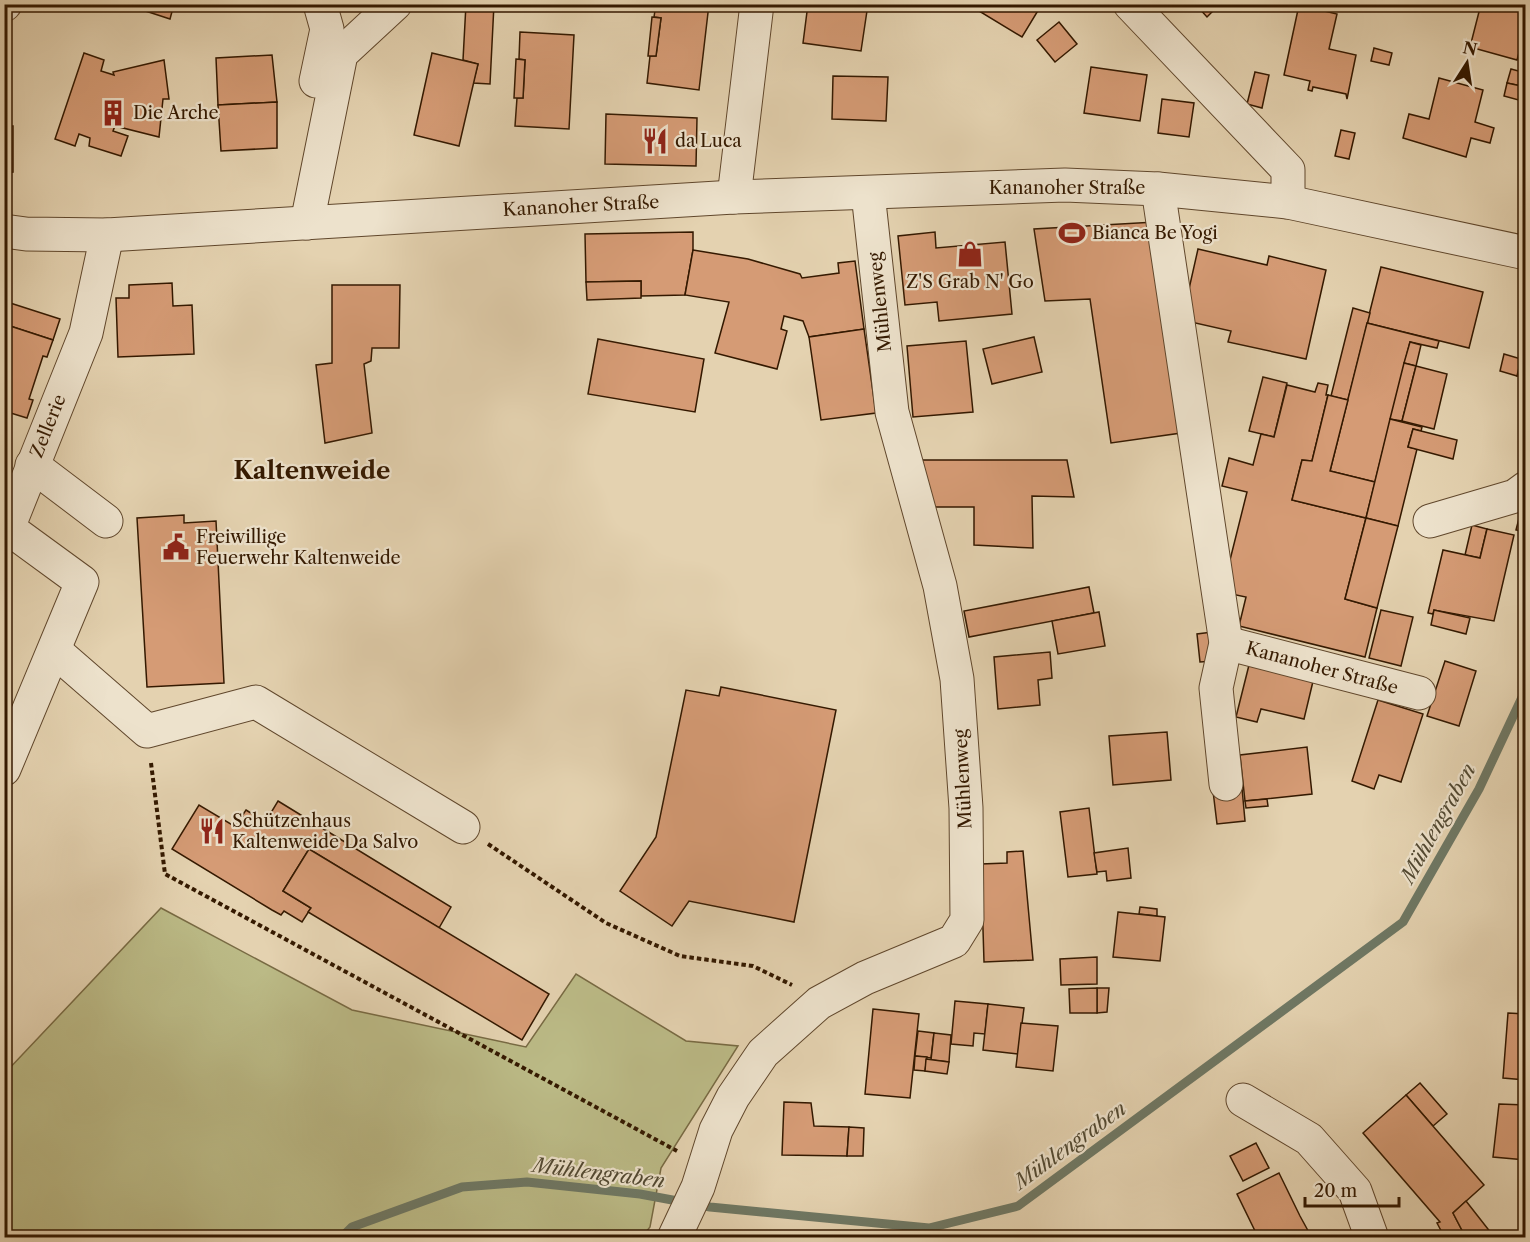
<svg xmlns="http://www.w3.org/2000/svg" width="1530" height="1242" font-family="'Libre Caslon Text',serif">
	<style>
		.green { fill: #bbba86; stroke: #786a43; stroke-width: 1.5 }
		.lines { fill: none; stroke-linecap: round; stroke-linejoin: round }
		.stream { stroke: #6f7864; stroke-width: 9 }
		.building { fill: #d59b75; stroke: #341900; stroke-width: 1.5 }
		.minor-casing { stroke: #60472c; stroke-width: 35 }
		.path { stroke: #341900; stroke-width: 4; stroke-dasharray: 4.5 3; stroke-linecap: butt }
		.minor { stroke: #ede2cc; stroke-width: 33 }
		.labels { text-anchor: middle; stroke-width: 4.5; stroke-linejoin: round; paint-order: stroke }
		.poi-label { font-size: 18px; fill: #341900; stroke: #ede2cc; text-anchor: start }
		.street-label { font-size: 18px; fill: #341900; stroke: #ede2cc }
		.water-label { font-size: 20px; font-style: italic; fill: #524932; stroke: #ede2cc }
		.district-label { font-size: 24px; font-weight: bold; fill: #341900; stroke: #ede2cc }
	</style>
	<rect width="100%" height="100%" fill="#e4d2b0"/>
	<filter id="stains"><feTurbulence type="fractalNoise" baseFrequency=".00333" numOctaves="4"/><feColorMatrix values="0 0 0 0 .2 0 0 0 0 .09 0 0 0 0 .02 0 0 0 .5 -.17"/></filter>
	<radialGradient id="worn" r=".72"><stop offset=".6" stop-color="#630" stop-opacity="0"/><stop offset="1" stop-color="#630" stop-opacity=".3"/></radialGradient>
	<!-- green -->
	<polygon class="green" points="161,908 352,1010 526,1047 576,974 686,1041 738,1046 661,1168 650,1227 642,1237 5,1237 5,1073"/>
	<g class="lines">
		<!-- stream -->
		<polyline class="stream" points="341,1238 352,1227 462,1187 527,1182 640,1194 710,1207 929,1228 1018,1206 1403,922 1479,789 1526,689"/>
	</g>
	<!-- building -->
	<g class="building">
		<polygon points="124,4 174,4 170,19"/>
		<polygon points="466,4 494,4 490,84 473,83 478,64 463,60"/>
		<polygon points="656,4 709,4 699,90 647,83 650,56 656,56 661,18 654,17"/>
		<polygon points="808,4 868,4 861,51 803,43"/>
		<polygon points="976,4 1042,4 1022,37 974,8"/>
		<polygon points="1201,4 1220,4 1207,17 1198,7"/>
		<polygon points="1481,4 1526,4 1526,27 1517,60 1470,47"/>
		<polygon points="1299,5 1337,14 1329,49 1356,55 1347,99 1346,94 1313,87 1312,91 1308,90 1310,81 1284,75"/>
		<polygon points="652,17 661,18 656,56 648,56"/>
		<polygon points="1059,22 1077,44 1055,62 1037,40"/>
		<polygon points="520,32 574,35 569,129 515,126 517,98 523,98 525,60 519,59"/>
		<polygon points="1374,48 1392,53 1389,65 1371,61"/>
		<polygon points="84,53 104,60 101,71 114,75 113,72 164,60 169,99 163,99 159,137 115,126 113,131 128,136 121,156 89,146 90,138 79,134 75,146 55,139"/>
		<polygon points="432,53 478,64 459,146 414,135"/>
		<polygon points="272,55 277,102 218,105 216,58"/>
		<polygon points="516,59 525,60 523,98 514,98"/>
		<polygon points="1091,67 1147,75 1140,121 1084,113"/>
		<polygon points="1511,69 1526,73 1526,87 1507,83"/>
		<polygon points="1255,72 1269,75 1262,108 1247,104"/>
		<polygon points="833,76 888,77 886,121 832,119"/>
		<polygon points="1439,78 1483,90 1475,122 1494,128 1490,143 1471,138 1466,157 1403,138 1409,114 1429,119"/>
		<polygon points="1507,83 1526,87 1526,102 1504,96"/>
		<polygon points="1162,99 1194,103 1189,137 1158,133"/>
		<polygon points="277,102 277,148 221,151 218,105"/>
		<polygon points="606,114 697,118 696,166 605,164"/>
		<polygon points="4,126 13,126 13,172 4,173"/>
		<polygon points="1341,130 1355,133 1349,159 1335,156"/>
		<polygon points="1155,222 1188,432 1111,443 1090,299 1045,301 1034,229"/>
		<polygon points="693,232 693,250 685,295 641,296 641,281 586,282 585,234"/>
		<polygon points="935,232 936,248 1005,242 1012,314 939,321 937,302 905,305 898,236"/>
		<polygon points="1198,249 1267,265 1269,256 1326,270 1306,359 1228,342 1231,331 1182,320"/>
		<polygon points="693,250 748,259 800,274 802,278 839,273 838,263 855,261 864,329 809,337 803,321 784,316 781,329 787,331 777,369 715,353 729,302 685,295"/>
		<polygon points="1381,267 1483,292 1469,348 1367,323"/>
		<polygon points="641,281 641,298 587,300 586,282"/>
		<polygon points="172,283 173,306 192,305 194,354 118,357 116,298 129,298 129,285"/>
		<polygon points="332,285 400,285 399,348 372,348 371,361 364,364 372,433 325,443 316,365 332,363"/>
		<polygon points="4,301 60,319 53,340 4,324"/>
		<polygon points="1353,308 1370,313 1348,400 1331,396"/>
		<polygon points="1367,323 1439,341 1437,348 1410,342 1375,482 1330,471"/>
		<polygon points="4,324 53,340 47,357 43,356 29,399 33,400 27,418 4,411"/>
		<polygon points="864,329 876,413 821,420 809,337"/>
		<polygon points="1034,337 1042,372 992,384 983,349"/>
		<polygon points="598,339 704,359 695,412 588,394"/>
		<polygon points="966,341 973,412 913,417 907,346"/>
		<polygon points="1410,342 1421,345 1416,366 1404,363"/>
		<polygon points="1526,343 1526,378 1517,376"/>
		<polygon points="1504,354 1521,359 1517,376 1500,371"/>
		<polygon points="1404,363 1416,366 1402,421 1390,419"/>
		<polygon points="1416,366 1447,374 1434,429 1402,421"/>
		<polygon points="1263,377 1287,383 1274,437 1249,431"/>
		<polygon points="1318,383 1328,385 1326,395 1328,395 1312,461 1302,460 1292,500 1366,518 1345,599 1377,608 1365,657 1239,626 1246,597 1222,592 1247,492 1222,486 1229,458 1253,465 1261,434 1274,437 1287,385 1315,392"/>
		<polygon points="1328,395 1348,400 1330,471 1375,482 1366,518 1292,500 1302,460 1312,461"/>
		<polygon points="1390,419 1422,427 1421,431 1413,429 1408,447 1417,449 1398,526 1366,518"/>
		<polygon points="1413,429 1457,440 1453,459 1408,447"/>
		<polygon points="4,448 11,450 4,469"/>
		<polygon points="921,460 1067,460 1074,497 1032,496 1033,548 974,545 974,507 932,507"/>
		<polygon points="1523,503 1526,504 1526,532 1516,530"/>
		<polygon points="184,515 184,523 216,521 224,683 147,687 137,518"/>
		<polygon points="1366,518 1398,526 1377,608 1345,599"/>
		<polygon points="1472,525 1487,529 1480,558 1465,555"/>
		<polygon points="1487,529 1514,535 1494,621 1434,610 1433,614 1428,613 1443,550 1480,558"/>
		<polygon points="1089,587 1094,613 969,637 964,611"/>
		<polygon points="1381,610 1413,617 1401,666 1369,658"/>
		<polygon points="1434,610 1470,618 1466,634 1431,625"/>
		<polygon points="1099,612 1105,646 1058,654 1052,621"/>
		<polygon points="1212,632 1214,661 1200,662 1197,634"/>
		<polygon points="1050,652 1052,678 1038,680 1040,705 998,709 994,657"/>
		<polygon points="1251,657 1315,673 1304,719 1261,709 1257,722 1236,717"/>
		<polygon points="1445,661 1476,671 1459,726 1427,716"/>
		<polygon points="721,687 836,710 794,922 689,901 672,926 620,891 656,837 686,690 719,696"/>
		<polygon points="1378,700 1423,714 1401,782 1379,775 1374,789 1352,781"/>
		<polygon points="1167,732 1171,780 1113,785 1109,736"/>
		<polygon points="1307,747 1312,794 1245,801 1240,755"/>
		<polygon points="1242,788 1245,821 1217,824 1213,791"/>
		<polygon points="1267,799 1268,806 1246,808 1245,801"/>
		<polygon points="278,801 451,907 439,928 309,849 283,891 311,908 302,922 284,911 281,915 272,910 172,849 199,805 234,826 240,815 250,821 254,815 266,821"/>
		<polygon points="1089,808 1097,874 1068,877 1060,812"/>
		<polygon points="246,810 254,815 250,821 242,816"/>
		<polygon points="1128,848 1131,878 1107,881 1106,871 1097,872 1094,853"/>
		<polygon points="309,849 549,994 522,1040 308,912 311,908 283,891"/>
		<polygon points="1023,851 1033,960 984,962 981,864 1007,863 1007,852"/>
		<polygon points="1140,907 1157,909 1157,916 1139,914"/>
		<polygon points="1118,912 1165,917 1160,961 1113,957"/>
		<polygon points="1097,957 1097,984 1061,985 1060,959"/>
		<polygon points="1097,988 1109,988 1107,1012 1097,1013"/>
		<polygon points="1097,988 1097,1013 1070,1013 1069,989"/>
		<polygon points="955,1001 988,1004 985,1034 974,1033 973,1046 951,1044"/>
		<polygon points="988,1004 1024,1008 1018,1054 983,1050"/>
		<polygon points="873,1009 919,1014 910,1098 865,1094"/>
		<polygon points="1508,1013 1526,1014 1526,1080 1503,1078"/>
		<polygon points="1021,1023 1058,1026 1053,1071 1016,1067"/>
		<polygon points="918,1031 934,1033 931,1058 915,1056"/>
		<polygon points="934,1033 951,1035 949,1062 931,1060"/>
		<polygon points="915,1056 927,1057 925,1071 914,1070"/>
		<polygon points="926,1059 949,1062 947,1074 925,1071"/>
		<polygon points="1420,1083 1447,1114 1433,1126 1406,1095"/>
		<polygon points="1406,1095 1484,1185 1453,1213 1466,1238 1445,1238 1437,1223 1440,1222 1363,1133"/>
		<polygon points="784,1102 811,1103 814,1126 849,1127 847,1156 782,1155"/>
		<polygon points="1499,1104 1526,1105 1526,1160 1493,1157"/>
		<polygon points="849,1127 864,1128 863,1156 847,1156"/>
		<polygon points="1256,1143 1269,1168 1243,1181 1230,1156"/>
		<polygon points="1279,1173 1300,1216 1312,1238 1253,1238 1257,1235 1237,1194"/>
		<polygon points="1466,1201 1495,1238 1466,1238 1453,1213"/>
	</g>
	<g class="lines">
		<!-- minor casing -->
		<g class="minor-casing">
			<g id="minor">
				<polyline points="1130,4 1288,170 1288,202"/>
				<polyline points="4,5 5,4"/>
				<polyline points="316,81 327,29 320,4"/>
				<polyline points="1158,189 1226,643 1216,688 1226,784"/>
				<polyline points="734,197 757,4"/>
				<polyline points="307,223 341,54 395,4"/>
				<polyline points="4,231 26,234 107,235 734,197 1065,185 1158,189 1288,202 1526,253"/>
				<polyline points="32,465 106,521"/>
				<polyline points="1430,521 1515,496 1526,488"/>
				<polyline points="1226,643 1419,693"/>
				<polyline points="55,651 147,731 256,702 463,827"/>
				<polyline points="4,769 82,582 8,528 86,333 107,235"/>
				<polyline points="1243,1100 1309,1139 1355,1191 1372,1238"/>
				<polyline points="674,1238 698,1187 716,1130 733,1097 763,1053 819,1003 865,978 954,941 967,920 966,808 957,679 940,586 892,412 868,193"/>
			</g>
		</g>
		<!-- path -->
		<g class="path">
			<polyline points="151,763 165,874 677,1151"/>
			<polyline points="488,844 606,923 680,956 753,966 792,985"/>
		</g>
		<!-- minor -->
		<use href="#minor" class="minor"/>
	</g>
	<!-- icons -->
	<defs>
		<g id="building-bare" transform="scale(2.07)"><path d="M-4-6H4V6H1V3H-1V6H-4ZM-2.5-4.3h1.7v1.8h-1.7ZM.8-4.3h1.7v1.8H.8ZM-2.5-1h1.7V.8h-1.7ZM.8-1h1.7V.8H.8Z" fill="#8f2418" stroke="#ede2cc" stroke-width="2.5" paint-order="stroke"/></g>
		<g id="restaurant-bare" transform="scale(2.07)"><path d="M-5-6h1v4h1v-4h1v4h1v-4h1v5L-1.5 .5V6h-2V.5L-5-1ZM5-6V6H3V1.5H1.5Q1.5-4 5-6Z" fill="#8f2418" stroke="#ede2cc" stroke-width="2.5" paint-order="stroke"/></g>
		<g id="stadium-bare" transform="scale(2.07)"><path d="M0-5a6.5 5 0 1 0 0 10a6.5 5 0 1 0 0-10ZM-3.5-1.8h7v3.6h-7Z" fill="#8f2418" stroke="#ede2cc" stroke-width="2.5" paint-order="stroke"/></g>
		<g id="shop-bare" transform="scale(2.07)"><path d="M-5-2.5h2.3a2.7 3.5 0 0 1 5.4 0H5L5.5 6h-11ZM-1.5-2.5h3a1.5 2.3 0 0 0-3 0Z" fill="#8f2418" stroke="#ede2cc" stroke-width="2.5" paint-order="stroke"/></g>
		<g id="civic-bare" transform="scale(2.07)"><path d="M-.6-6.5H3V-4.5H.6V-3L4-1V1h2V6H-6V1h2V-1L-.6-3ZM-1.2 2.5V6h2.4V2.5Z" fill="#8f2418" stroke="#ede2cc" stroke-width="2.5" paint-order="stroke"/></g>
	</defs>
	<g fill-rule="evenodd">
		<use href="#building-bare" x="113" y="113"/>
		<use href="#restaurant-bare" x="655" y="141"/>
		<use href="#stadium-bare" x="1072" y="233"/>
		<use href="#shop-bare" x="970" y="254"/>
		<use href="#civic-bare" x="176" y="547"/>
		<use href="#restaurant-bare" x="212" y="831"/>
	</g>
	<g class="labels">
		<!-- poi labels -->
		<g class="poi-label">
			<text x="133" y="119">Die Arche</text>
			<text x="675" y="147">da Luca</text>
			<text x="1092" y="239">Bianca Be Yogi</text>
			<text x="970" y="288" text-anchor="middle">Z'S Grab N' Go</text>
			<text x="196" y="543">Freiwillige<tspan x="196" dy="21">Feuerwehr Kaltenweide</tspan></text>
			<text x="232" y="827">Schützenhaus<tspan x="232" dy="21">Kaltenweide Da Salvo</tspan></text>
		</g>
		<!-- street labels -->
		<g class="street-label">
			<text x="1067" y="194">Kananoher Straße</text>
			<text transform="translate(581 206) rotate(-3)" y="6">Kananoher Straße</text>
			<text transform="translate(880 302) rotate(-96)" y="6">Mühlenweg</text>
			<text transform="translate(48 426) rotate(-68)" y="6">Zellerie</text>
			<text transform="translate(1322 668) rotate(15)" y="6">Kananoher Straße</text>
			<text transform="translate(963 779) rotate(-93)" y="6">Mühlenweg</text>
		</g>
		<!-- water labels -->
		<g class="water-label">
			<text transform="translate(1438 823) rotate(-61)" y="7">Mühlengraben</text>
			<text transform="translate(1070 1145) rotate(-36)" y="7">Mühlengraben</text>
			<text transform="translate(599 1173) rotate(7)" y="7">Mühlengraben</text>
		</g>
		<!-- district labels -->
		<g class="district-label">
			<text x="312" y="479">Kaltenweide</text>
		</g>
	</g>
	<!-- margin -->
	<rect width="1530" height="1242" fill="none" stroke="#e4d2b0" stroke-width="24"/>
	<rect x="6" y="6" width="1518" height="1230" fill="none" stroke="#341900" stroke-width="3"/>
	<rect x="12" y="12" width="1506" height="1218" fill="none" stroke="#341900" stroke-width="1.5"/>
	<!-- north arrow -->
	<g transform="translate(1467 63) rotate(12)" stroke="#ede2cc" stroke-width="4.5" paint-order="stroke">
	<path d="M0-4.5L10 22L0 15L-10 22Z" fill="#341900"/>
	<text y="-9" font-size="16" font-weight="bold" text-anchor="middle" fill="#341900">N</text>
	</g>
	<!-- scale -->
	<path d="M1305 1197v9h94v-9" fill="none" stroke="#341900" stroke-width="3"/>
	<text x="1314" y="1197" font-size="18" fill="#341900" stroke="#ede2cc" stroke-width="4.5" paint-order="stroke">20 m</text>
	<rect width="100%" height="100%" filter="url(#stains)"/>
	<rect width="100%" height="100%" fill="url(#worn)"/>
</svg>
